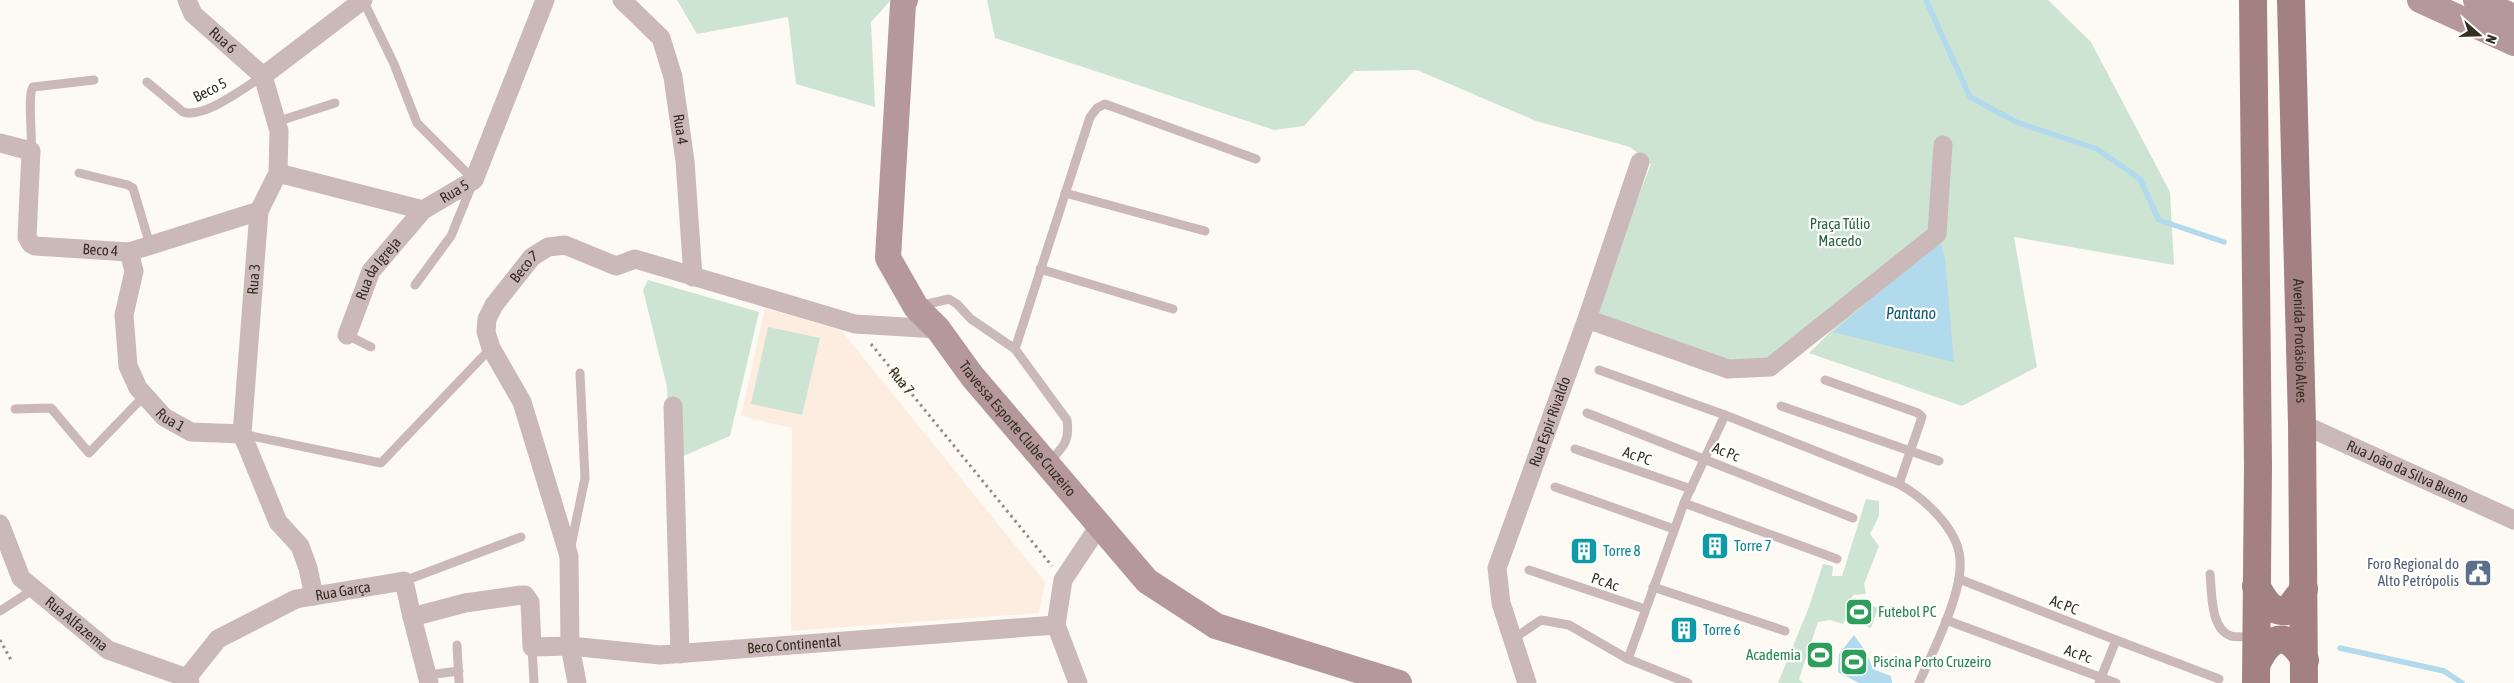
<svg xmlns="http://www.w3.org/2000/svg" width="2514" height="683" font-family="'Asap Condensed',sans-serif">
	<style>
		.education { fill: #fcede0 }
		.green { fill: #cde4d3 }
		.water { fill: #b1daed }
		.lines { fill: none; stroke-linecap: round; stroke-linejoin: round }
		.stream { stroke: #b1daed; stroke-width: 5.5 }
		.path { stroke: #928d82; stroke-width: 3; stroke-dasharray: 2.5 4; stroke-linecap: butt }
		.lane { stroke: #cbb8b9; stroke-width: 9 }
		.street { stroke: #cbb8b9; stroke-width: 19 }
		.secondary { stroke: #b4989a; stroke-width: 26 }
		.primary { stroke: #a38183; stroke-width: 28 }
		.labels { text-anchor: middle; stroke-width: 4.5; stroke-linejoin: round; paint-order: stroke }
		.street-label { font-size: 15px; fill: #352f21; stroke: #fff }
		.park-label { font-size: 15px; fill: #2a6241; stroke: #fff }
		.culture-label { font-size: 15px; fill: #0d838f; stroke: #fff; text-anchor: start }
		.service-label { font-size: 15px; fill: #4e5e75; stroke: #fff; text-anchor: end }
		.leisure-label { font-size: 15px; fill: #27864d; stroke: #fff; text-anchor: start }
		.water-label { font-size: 16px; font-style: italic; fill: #0b5973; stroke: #fff }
	</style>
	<rect width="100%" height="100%" fill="#fdfaf3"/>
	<!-- education -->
	<polygon class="education" points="765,308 841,330 1045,582 1039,613 791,631 792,428 741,416"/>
	<!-- green -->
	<g class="green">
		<polygon points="677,0 891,0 871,22 875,107 796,84 788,17 697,34"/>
		<polygon points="987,0 2048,0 2091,42 2170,192 2174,265 2014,237 2037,367 1962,406 1809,353 1930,233 1763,360 1728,362 1593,312 1651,164 1630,147 1536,121 1417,70 1354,71 1304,126 1274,130 995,38"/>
		<polygon points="648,280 759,312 730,436 669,462 667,387 643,290"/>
		<polygon points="768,327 820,338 802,415 751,404"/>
		<polygon points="1866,499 1879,501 1879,516 1870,534 1879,546 1864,584 1866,594 1853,595 1851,599 1878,608 1871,628 1845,619 1843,624 1830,620 1818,622 1799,679 1803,683 1778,683 1809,607 1823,564 1833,566 1832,576 1842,576"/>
	</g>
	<!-- water -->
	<g class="water">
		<polygon points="1941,244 1945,259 1954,362 1833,332 1919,257"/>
		<polygon points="1854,635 1866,652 1873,669 1891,676 1892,683 1859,683 1838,672 1839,654"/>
	</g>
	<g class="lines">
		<!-- stream -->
		<g class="stream">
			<polyline points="1926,0 1970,97 2016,122 2097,149 2140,179 2159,220 2224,242"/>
			<polyline points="2340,648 2444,671 2462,683"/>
		</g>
		<!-- path -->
		<g class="path">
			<path id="s1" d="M871,344L1052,566"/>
			<polyline points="0,640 11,660"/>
		</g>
		<!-- lane -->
		<g class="lane">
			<polyline points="363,0 394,64 417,123 474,180 451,236 415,285"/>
			<path d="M147,82L183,112C204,119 244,88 263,76"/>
			<polyline points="276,122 335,103"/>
			<path d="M31,151C33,138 27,95 33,87L94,80"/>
			<polyline points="79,173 128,185 133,188 150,245"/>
			<polyline points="1065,193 1205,231"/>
			<polyline points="1040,269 1173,309"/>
			<polyline points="919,306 949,299 957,304 971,319 1015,349"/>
			<polyline points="347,335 371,347"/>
			<polyline points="1599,370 1725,415"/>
			<polyline points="1825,380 1918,413 1922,417 1899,484"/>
			<polyline points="1781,406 1939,461"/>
			<polyline points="15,409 51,408 89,453 144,396"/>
			<polyline points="1587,413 1853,518"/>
			<polyline points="242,434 381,463 491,348"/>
			<polyline points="1575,449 1691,489"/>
			<path d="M1049,462C1063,447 1070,442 1067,420L1015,349L1090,117L1097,108L1105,104L1256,159"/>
			<polyline points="1555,487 1674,529"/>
			<polyline points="1684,503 1837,559"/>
			<polyline points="571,546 585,478 580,373"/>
			<polyline points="1529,570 1645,609"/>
			<path d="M2210,574C2212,592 2210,629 2231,636C2237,638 2247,636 2255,636"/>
			<polyline points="1959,579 2116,640 2099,683"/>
			<polyline points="404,581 521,537"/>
			<polyline points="1653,587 1785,631"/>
			<polyline points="0,611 34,589"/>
			<polyline points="1946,620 2116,683"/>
			<path d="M1513,639L1541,620L1569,625L1628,659L1684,503L1725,415L1899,484C1924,498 1958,529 1960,559C1963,593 1933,651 1919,683"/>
			<polyline points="2116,640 2219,679"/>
			<polyline points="457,645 459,683"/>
			<polyline points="532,647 534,683"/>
			<polyline points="1628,659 1688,683"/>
			<polyline points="428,675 459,671"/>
		</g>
		<!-- street -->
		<g class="street">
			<path id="s2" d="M187,0L193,14L263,76"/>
			<path id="s3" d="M622,0L661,38L673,77L685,161L693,277"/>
			<path id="s4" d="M0,143L31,151L27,237L31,244L35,246L129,252L259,211"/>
			<polyline points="278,173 423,210"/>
			<path id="s5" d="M129,252L134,271L124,315L128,366L138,388L164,417L191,432L242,434"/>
			<polyline points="1587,319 1728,369 1770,367 1937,234 1943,145"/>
			<path id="s6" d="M347,335L371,271L423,210L474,180L545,0"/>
			<polyline points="673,406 680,654"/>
			<path id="s7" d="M2302,424L2514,520"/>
			<path id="s8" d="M0,524L21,578L108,650L187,678L190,683"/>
			<path id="s9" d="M314,596L308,568L300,546L278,522L242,434L259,211L278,173L279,131L263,76L363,0"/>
			<polyline points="1056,625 1063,580 1099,526"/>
			<polyline points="1056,625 1078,683"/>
			<path id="s10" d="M187,678L218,639L296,599L404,581L412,617"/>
			<path id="s11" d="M429,683L412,617L465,603L521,595H525L530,602L532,647L570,646L660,655L1056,625"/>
			<path id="s12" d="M577,683L570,646L569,556L522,402L491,348L486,332L487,319L494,305L532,257L548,247L565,245L616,266L635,259L855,324L938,329"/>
			<path id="s13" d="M1527,683L1501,603L1497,568L1587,319L1640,162"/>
		</g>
		<!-- secondary -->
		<g class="secondary">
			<path id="s14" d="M905,0L903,4L888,258L916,307L938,329L972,376L1147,581L1216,626L1399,683"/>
			<polyline points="2420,0 2514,43"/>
			<polyline points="2476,0 2514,17"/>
		</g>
		<!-- primary -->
		<g class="primary">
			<polyline points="2253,0 2258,466 2256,683"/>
			<path id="s15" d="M2291,0L2302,424L2304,683"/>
			<path d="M2256,586C2264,599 2270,613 2287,611L2304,589"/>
			<path d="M2258,661C2272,633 2289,632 2305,660"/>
		</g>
	</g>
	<!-- icons -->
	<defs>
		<g id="building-square" transform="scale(1.4375)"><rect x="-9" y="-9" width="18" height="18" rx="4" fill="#0f9aa8" stroke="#fff"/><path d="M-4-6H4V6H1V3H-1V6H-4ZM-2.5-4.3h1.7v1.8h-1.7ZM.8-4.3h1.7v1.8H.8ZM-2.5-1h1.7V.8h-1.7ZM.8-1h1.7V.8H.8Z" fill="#fff"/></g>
		<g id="civic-square" transform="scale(1.4375)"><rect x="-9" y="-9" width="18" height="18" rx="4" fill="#5c6f8a" stroke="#fff"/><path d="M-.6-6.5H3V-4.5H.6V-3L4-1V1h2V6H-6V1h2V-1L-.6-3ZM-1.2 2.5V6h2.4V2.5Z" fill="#fff"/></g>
		<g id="stadium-square" transform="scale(1.4375)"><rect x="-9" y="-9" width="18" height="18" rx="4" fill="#2e9e5b" stroke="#fff"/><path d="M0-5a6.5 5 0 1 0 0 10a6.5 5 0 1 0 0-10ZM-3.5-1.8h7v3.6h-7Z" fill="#fff"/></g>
	</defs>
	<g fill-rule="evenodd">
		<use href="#building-square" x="1715" y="546"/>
		<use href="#building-square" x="1584" y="551"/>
		<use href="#civic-square" x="2478" y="573"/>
		<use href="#stadium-square" x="1859" y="612"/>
		<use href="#building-square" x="1684" y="630"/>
		<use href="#stadium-square" x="1820" y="655"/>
		<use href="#stadium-square" x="1854" y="662"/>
	</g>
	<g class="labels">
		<!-- street labels -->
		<g class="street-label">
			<text dy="5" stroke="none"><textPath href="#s2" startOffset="55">Rua 6</textPath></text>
			<text transform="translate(210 90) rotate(-27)" y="5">Beco 5</text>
			<text dy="5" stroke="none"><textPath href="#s3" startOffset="148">Rua 4</textPath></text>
			<text dy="5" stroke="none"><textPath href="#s6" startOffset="185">Rua 5</textPath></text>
			<text dy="5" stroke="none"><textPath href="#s4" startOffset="196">Beco 4</textPath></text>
			<text dy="5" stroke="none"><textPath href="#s12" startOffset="445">Beco 7</textPath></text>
			<text dy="5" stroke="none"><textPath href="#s6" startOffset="74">Rua da Igreja</textPath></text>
			<text dy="5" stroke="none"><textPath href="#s9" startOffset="335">Rua 3</textPath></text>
			<text dy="5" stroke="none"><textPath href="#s15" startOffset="341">Avenida Protásio Alves</textPath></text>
			<text dy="5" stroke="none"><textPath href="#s1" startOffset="48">Rua 7</textPath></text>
			<text dy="5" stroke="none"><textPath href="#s5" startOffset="186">Rua 1</textPath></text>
			<text dy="5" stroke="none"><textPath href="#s13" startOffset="275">Rua Espir Rivaldo</textPath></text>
			<text dy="5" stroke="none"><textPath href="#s14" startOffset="474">Travessa Esporte Clube Cruzeiro</textPath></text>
			<text transform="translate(1726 452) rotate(22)" y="5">Ac Pc</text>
			<text transform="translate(1637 456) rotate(19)" y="5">Ac PC</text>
			<text dy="5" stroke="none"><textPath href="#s7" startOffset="116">Rua João da Silva Bueno</textPath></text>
			<text transform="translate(1605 582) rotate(19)" y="5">Pc Ac</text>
			<text dy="5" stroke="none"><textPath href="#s10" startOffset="185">Rua Garça</textPath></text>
			<text transform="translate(2064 605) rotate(21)" y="5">Ac PC</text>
			<text dy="5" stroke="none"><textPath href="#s8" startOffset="130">Rua Alfazema</textPath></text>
			<text dy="5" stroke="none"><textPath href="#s11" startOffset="500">Beco Continental</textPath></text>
			<text transform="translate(2078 654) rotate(20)" y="5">Ac Pc</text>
		</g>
		<!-- park labels -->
		<g class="park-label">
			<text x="1840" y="229">Praça Túlio<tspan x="1840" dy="17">Macedo</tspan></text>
		</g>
		<!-- culture labels -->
		<g class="culture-label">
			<text x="1734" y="551">Torre 7</text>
			<text x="1603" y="556">Torre 8</text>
			<text x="1703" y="635">Torre 6</text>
		</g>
		<!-- service labels -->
		<g class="service-label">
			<text x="2459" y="569">Foro Regional do<tspan x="2459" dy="17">Alto Petrópolis</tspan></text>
		</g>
		<!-- leisure labels -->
		<g class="leisure-label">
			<text x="1878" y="617">Futebol PC</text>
			<text x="1801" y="660" text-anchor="end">Academia</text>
			<text x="1873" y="667">Piscina Porto Cruzeiro</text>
		</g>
		<!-- water labels -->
		<g class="water-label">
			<text x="1911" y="319">Pantano</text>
		</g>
	</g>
	<!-- north arrow -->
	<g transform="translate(2479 35) rotate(110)" stroke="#ffffff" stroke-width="4" paint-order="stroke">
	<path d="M0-4L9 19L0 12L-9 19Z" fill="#352f21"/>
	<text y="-8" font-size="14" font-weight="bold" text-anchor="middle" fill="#352f21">N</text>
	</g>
</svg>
